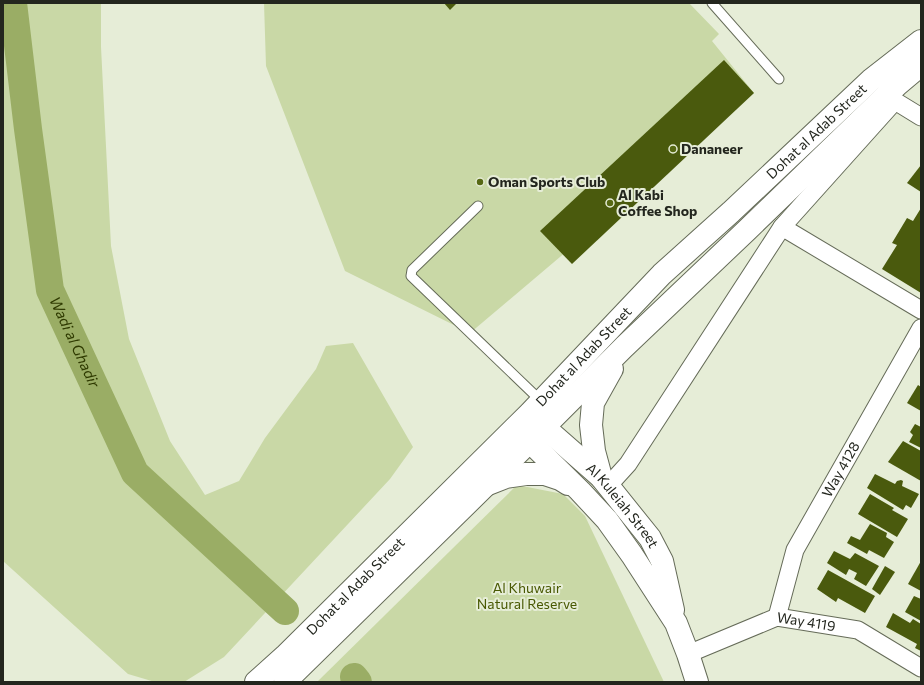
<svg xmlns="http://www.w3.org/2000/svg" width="924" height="685" font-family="Commissioner,sans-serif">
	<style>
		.green { fill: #c9d8a6 }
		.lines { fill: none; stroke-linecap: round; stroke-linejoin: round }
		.river { stroke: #9aad65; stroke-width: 28 }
		.building { fill: #4a5a0d }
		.lane-casing { stroke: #656b58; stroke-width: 11 }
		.street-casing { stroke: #656b58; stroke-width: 19 }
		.secondary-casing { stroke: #656b58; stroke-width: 24 }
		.lane { stroke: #fff; stroke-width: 9 }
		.street { stroke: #fff; stroke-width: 17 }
		.secondary { stroke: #fff; stroke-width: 22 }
		.poi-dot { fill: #566813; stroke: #e6edd7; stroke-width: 1.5 }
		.labels { text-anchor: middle; stroke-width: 4; stroke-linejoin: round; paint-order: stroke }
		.street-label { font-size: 14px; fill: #23261e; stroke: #e6edd7 }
		.poi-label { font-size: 14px; font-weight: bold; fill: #23261e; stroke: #e6edd7; text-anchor: start }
		.park-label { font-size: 14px; fill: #495903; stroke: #e6edd7 }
		.water-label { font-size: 15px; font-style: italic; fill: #2f3a01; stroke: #e6edd7 }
	</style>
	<rect width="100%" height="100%" fill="#e6edd7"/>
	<!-- green -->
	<g class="green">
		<polygon points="3,3 101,3 101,47 111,246 129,339 170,441 205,495 239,481 265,438 316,369 326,346 353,343 413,447 390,479 224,657 184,682 155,682 128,674 3,561"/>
		<polygon points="264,3 689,3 719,34 712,41 754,93 470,333 345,271 266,66"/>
		<polygon points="517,485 563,494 585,516 664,682 317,682"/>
	</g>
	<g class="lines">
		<!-- river -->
		<g class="river">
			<path id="s1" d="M13,3L28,129L50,290L135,473L285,611"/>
			<polyline points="354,677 358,682"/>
		</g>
	</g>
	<!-- building -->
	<g class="building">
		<polygon points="444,3 457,3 450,10"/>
		<polygon points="724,60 754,93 572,264 540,231"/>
		<polygon points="921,165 921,192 907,183"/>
		<polygon points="921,208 921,275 920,277 921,278 921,293 882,269 897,245 892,243 907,218 913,221"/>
		<polygon points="918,385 921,387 921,411 907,403"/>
		<polygon points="915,424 921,427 921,448 909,442 913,435 910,432"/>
		<polygon points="903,441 921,451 921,481 888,462"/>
		<polygon points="875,474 895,484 897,481 901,480 903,481 902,486 919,494 911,508 906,505 903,510 867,488"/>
		<polygon points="870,494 894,508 892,510 908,519 897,537 858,514"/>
		<polygon points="870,524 887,533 886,537 894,542 884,558 869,550 867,554 847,543 851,536 860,540"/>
		<polygon points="834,551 850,559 855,553 879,566 866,586 854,579 857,573 849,569 846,575 827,563"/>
		<polygon points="921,561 921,591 908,584"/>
		<polygon points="885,566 895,572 880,595 872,589"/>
		<polygon points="828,570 875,596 865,613 838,598 836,602 817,589"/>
		<polygon points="914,596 921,599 921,621 905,612"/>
		<polygon points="893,613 910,623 913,619 921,624 921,651 915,648 917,644 886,627"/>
	</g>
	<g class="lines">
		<!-- lane casing -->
		<g class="lane-casing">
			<g id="lane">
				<polyline points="712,3 779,79"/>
				<polyline points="478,206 412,270 411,276 541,401"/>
			</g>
		</g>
		<!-- street casing -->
		<g class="street-casing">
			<g id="street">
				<polyline points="782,227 921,310"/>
				<polyline points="608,486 628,464 782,227 895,101 921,117"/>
				<path id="s2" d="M777,617L795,550L921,328"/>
				<path id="s3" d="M688,654L777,617L858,630L921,668"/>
			</g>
		</g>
		<!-- secondary casing -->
		<g class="secondary-casing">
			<g id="secondary">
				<path id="s4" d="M533,416L544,427L601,477L650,538L662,561L673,610"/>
				<polyline points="519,431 580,491 607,520 632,555 676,623 688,654 697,682"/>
				<polyline points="601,477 594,451 591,425 593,403 612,369"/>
				<polyline points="488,484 506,477 526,474 545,474 560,479 568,484"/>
				<path id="s5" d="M256,682L285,656L530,413L662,274L731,212L871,80L921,41"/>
				<polyline points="285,682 487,484 624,347 746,231 897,85 921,65"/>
			</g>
		</g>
		<!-- lane -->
		<use href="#lane" class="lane"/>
		<!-- street -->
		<use href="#street" class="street"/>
		<!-- secondary -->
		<use href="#secondary" class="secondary"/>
	</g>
	<!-- markers -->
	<g class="poi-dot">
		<circle cx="673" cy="149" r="4"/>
		<circle cx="480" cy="182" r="4"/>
		<circle cx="610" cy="203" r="4"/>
	</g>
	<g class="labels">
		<!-- street labels -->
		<g class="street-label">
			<text dy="5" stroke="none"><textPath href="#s5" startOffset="786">Dohat al Adab Street</textPath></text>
			<text dy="5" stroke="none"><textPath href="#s5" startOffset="462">Dohat al Adab Street</textPath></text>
			<text dy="5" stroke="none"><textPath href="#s2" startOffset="162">Way 4128</textPath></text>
			<text dy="5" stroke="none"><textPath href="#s4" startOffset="127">Al Kuleiah Street</textPath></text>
			<text dy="5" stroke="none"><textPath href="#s5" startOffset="138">Dohat al Adab Street</textPath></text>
			<text dy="5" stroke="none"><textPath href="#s3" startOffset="126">Way 4119</textPath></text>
		</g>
		<!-- poi labels -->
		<g class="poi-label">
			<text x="681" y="154">Dananeer</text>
			<text x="488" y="187">Oman Sports Club</text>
			<text x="618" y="200">Al Kabi<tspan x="618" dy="16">Coffee Shop</tspan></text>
		</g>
		<!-- park labels -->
		<g class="park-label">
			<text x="527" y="593">Al Khuwair<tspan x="527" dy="16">Natural Reserve</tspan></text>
		</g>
		<!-- water labels -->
		<g class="water-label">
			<text dy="5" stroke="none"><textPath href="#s1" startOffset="347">Wadi al Ghadir</textPath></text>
		</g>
	</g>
	<!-- border -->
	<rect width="924" height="685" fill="none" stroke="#23261e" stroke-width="8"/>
</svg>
